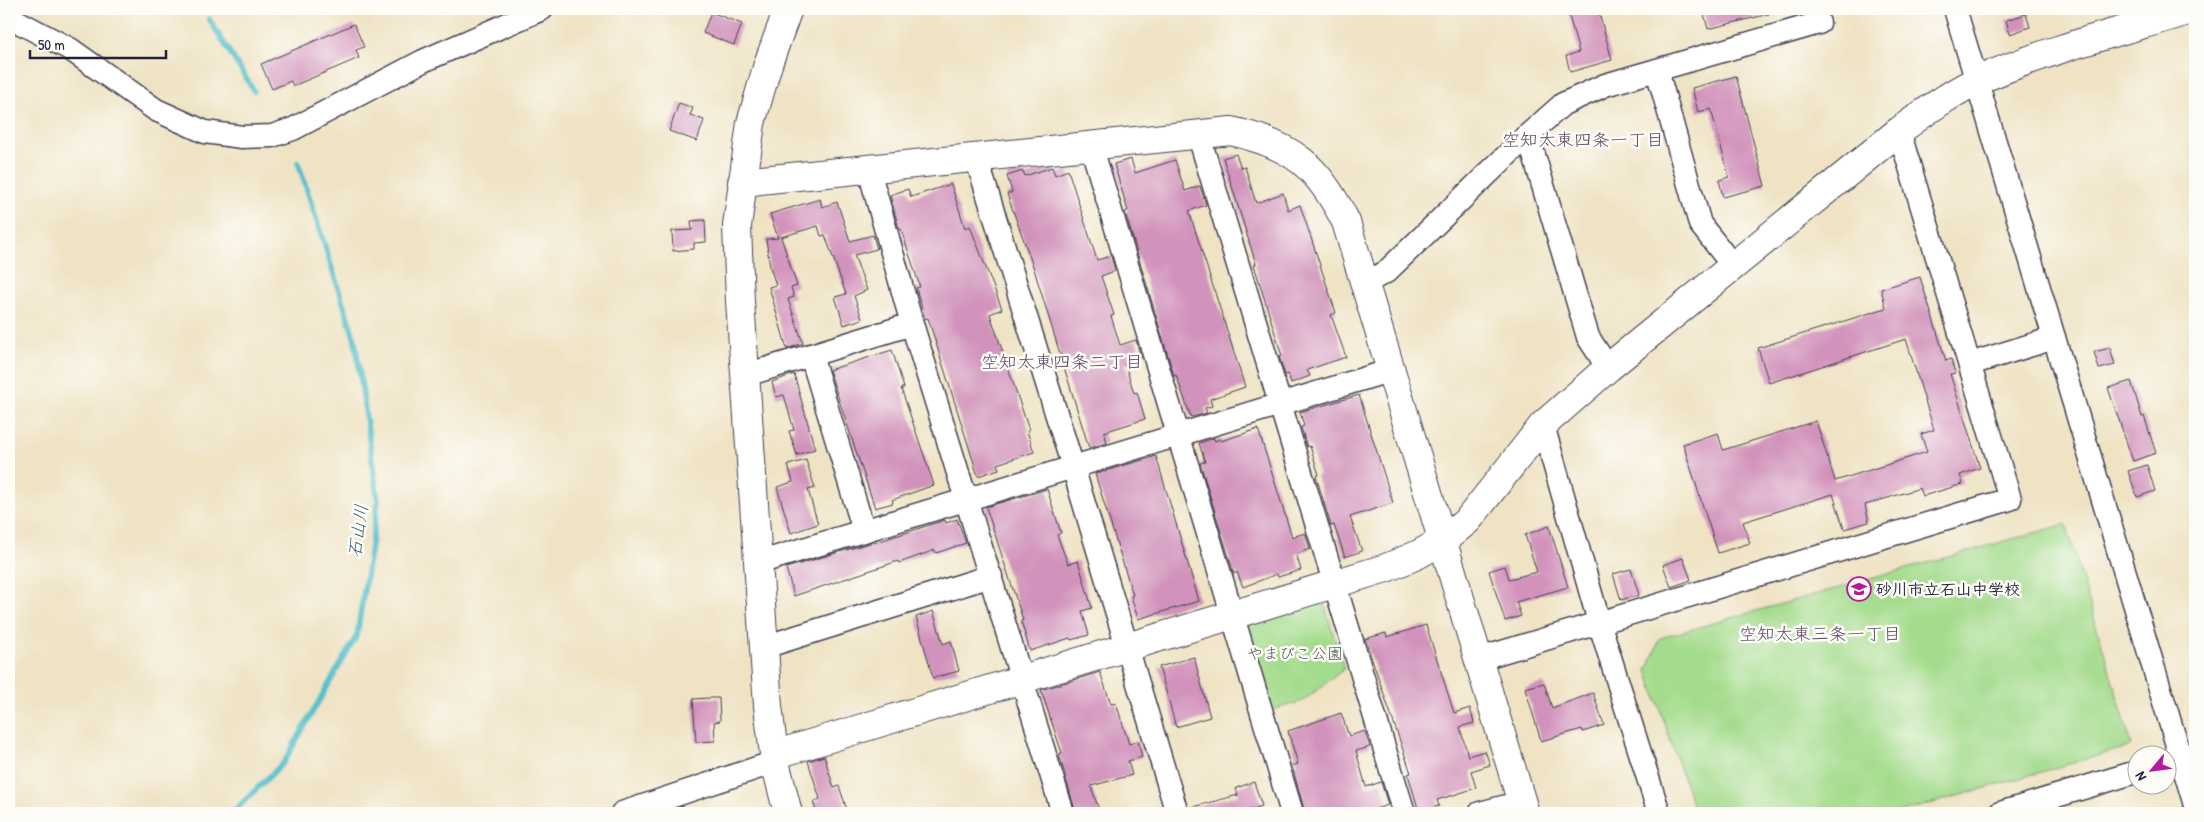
<svg xmlns="http://www.w3.org/2000/svg" width="2204" height="822" font-family="'Patrick Hand','Klee One',sans-serif">
	<style>
		.green { fill: #a4dc8d; stroke: #637f64 }
		.lines { fill: none; stroke-linecap: round; stroke-linejoin: round }
		.stream { stroke: #52becb; stroke-width: 5.5 }
		.building { fill: #d193bb }
		.minor-casing { stroke: #413f50; stroke-width: 25 }
		.tertiary-casing { stroke: #413f50; stroke-width: 30 }
		.minor { stroke: #fff; stroke-width: 22 }
		.tertiary { stroke: #fff; stroke-width: 28 }
		.labels { text-anchor: middle; stroke-width: 5; stroke-linejoin: round; paint-order: stroke }
		.poi-label { font-size: 16px; font-weight: bold; fill: #22223b; stroke: #fdfcf7; text-anchor: start }
		.park-label { font-size: 16px; fill: #495a54; stroke: #fdfcf7 }
		.neighbourhood-label { font-size: 18px; fill: #5f4a68; stroke: #fdfcf7 }
		.water-label { font-size: 18px; font-style: italic; fill: #356075; stroke: #fdfcf7 }
	</style>
	<rect width="100%" height="100%" fill="#fdfcf7"/>
	<filter id="ink" filterUnits="userSpaceOnUse"><feTurbulence type="fractalNoise" baseFrequency=".02" numOctaves="2"/><feDisplacementMap in="SourceGraphic" scale="10" xChannelSelector="R" yChannelSelector="G"/><feConvolveMatrix kernelMatrix="1 2 1 2 8 2 1 2 1" color-interpolation-filters="sRGB"/></filter>
	<filter id="wash" filterUnits="userSpaceOnUse"><feTurbulence type="fractalNoise" baseFrequency=".0096" numOctaves="4" result="noise"/><feDisplacementMap in="SourceGraphic" scale="20" xChannelSelector="R" yChannelSelector="G"/><feGaussianBlur stdDeviation="1.12" result="paint"/><feColorMatrix in="noise" values="0 0 0 0 0 0 0 0 0 0 0 0 0 0 0 0 0 1.4 0 .05"/><feComposite in="paint" operator="in"/></filter>
	<g filter="url(#wash)">
		<rect width="100%" height="100%" fill="#efe3c4"/>
		<!-- green -->
		<g class="green">
			<polygon points="2066,524 2132,746 1898,813 1695,813 1647,671 1660,638"/>
			<polygon points="1322,597 1344,669 1303,701 1269,711 1242,621"/>
		</g>
		<g class="lines">
			<!-- stream -->
			<g class="stream">
				<polyline points="209,19 254,91"/>
				<polyline points="232,813 284,762 357,635 378,501 355,340 298,162"/>
			</g>
		</g>
		<g id="blocks">
			<!-- building -->
			<g class="building">
				<polygon points="1571,9 1598,9 1612,60 1570,72 1566,56 1579,52 1569,16 1572,15"/>
				<polygon points="1715,9 1769,9 1769,14 1708,29 1704,14 1716,11"/>
				<polygon points="711,12 742,24 734,45 703,33"/>
				<polygon points="2026,14 2030,27 2010,34 2006,20"/>
				<polygon points="354,24 364,47 356,50 359,58 293,86 291,81 272,89 261,64"/>
				<polygon points="1736,76 1765,186 1723,197 1719,180 1729,177 1711,109 1698,112 1692,88"/>
				<polygon points="679,103 693,108 690,115 704,120 697,141 669,131"/>
				<polygon points="1236,154 1241,168 1245,167 1256,203 1283,193 1288,210 1300,205 1336,313 1331,315 1346,357 1307,370 1310,376 1291,383 1288,374 1285,375 1279,356 1282,356 1254,265 1256,264 1243,222 1223,158"/>
				<polygon points="1131,159 1135,173 1175,160 1185,191 1200,186 1206,205 1189,211 1245,387 1210,399 1212,406 1205,408 1207,413 1191,417 1176,375 1174,376 1125,212 1128,211 1114,164"/>
				<polygon points="1052,167 1055,175 1068,170 1097,260 1111,256 1115,271 1101,276 1114,315 1111,316 1120,345 1136,340 1141,358 1125,364 1134,393 1137,392 1145,419 1104,432 1107,443 1089,448 1033,266 1007,194 1012,192 1007,176 1023,171 1025,176"/>
				<polygon points="951,184 965,228 970,226 1002,309 990,314 1029,430 1027,431 1034,452 997,464 999,469 978,476 928,318 925,319 916,288 920,287 901,229 899,229 890,195 908,189 911,197"/>
				<polygon points="820,199 822,207 837,202 850,241 873,235 877,249 854,255 867,290 854,296 862,319 844,325 835,297 846,294 825,235 821,236 818,226 781,237 797,286 791,288 794,297 788,299 803,343 787,349 769,287 776,285 770,267 766,239 778,238 770,214"/>
				<polygon points="705,220 706,242 694,243 694,249 673,251 672,231 692,230 691,221"/>
				<polygon points="1920,277 1946,361 1951,359 1955,373 1950,374 1980,468 1960,475 1963,484 1923,496 1920,488 1865,505 1869,522 1844,529 1833,494 1743,522 1750,543 1718,553 1683,444 1718,433 1723,450 1816,421 1835,481 1927,452 1921,434 1934,430 1906,339 1769,383 1758,348 1886,308 1881,289"/>
				<polygon points="2110,348 2115,365 2099,369 2094,352"/>
				<polygon points="892,350 904,388 901,388 934,485 892,500 893,503 875,508 829,370"/>
				<polygon points="794,374 815,449 797,455 789,431 794,430 784,395 776,397 772,382"/>
				<polygon points="2131,381 2142,417 2144,416 2156,453 2133,461 2108,388"/>
				<polygon points="1359,395 1393,503 1350,517 1362,551 1345,557 1334,525 1331,526 1316,476 1319,475 1310,446 1307,447 1301,427 1304,426 1300,412"/>
				<polygon points="1258,429 1292,537 1305,533 1310,549 1296,554 1301,570 1278,577 1277,574 1243,587 1237,572 1234,574 1200,463 1205,462 1199,443 1214,438 1215,441 1220,439 1221,441"/>
				<polygon points="1156,456 1199,601 1138,619 1131,596 1133,595 1095,474"/>
				<polygon points="806,460 815,488 808,490 818,524 791,533 777,487 793,482 788,465"/>
				<polygon points="2147,465 2155,491 2137,497 2128,471"/>
				<polygon points="1047,489 1061,533 1057,535 1068,564 1078,561 1092,608 1082,611 1089,635 1071,640 1070,638 1030,651 1021,621 1023,620 986,507"/>
				<polygon points="957,519 966,543 936,553 935,550 899,563 898,561 794,596 786,568 873,542 874,543 945,520 946,523"/>
				<polygon points="1549,526 1568,587 1516,602 1521,616 1505,621 1489,571 1505,566 1509,579 1537,572 1525,535"/>
				<polygon points="1683,558 1691,580 1671,587 1663,565"/>
				<polygon points="1631,569 1639,595 1621,600 1613,574"/>
				<polygon points="933,611 943,644 951,641 959,671 933,678 916,617"/>
				<polygon points="1426,625 1454,713 1470,708 1474,723 1460,727 1468,756 1485,751 1490,765 1471,771 1476,788 1437,800 1439,806 1419,812 1408,774 1411,773 1365,639 1386,633 1387,637"/>
				<polygon points="1194,657 1210,717 1176,727 1159,667"/>
				<polygon points="1100,672 1111,704 1116,703 1129,744 1138,741 1142,757 1128,761 1132,775 1091,786 1100,813 1076,813 1059,754 1062,753 1041,690"/>
				<polygon points="1544,683 1552,708 1593,693 1604,725 1583,732 1582,729 1541,741 1525,688"/>
				<polygon points="709,698 719,698 720,721 714,722 715,741 696,742 693,699"/>
				<polygon points="1341,713 1349,736 1365,731 1370,747 1356,751 1366,787 1381,782 1388,805 1373,810 1374,813 1305,813 1292,766 1298,764 1288,731"/>
				<polygon points="824,756 834,788 839,786 847,810 838,813 817,813 813,802 820,799 808,761"/>
				<polygon points="1254,782 1262,806 1240,813 1190,813 1189,808 1238,795 1236,788"/>
			</g>
		</g>
	</g>
	<g filter="url(#ink)">
		<use href="#blocks" fill-opacity="0" stroke="#413f50" stroke-width="1"/>
		<g class="lines">
			<!-- minor casing -->
			<g class="minor-casing">
				<g id="minor">
					<polyline points="1955,9 2195,805"/>
					<polyline points="9,17 70,49 156,110 205,132 242,137 272,136 293,129 423,61 542,9"/>
					<polyline points="1657,70 1700,224 1733,266"/>
					<polyline points="1198,133 1404,813"/>
					<polyline points="1528,135 1588,337 1608,368"/>
					<polyline points="1091,145 1292,813"/>
					<polyline points="976,157 1073,467 1177,813"/>
					<polyline points="869,170 912,324 1063,813"/>
					<polyline points="1365,283 1386,272 1528,135 1563,104 1605,85 1819,23"/>
					<polyline points="811,355 864,531"/>
					<polyline points="1970,364 2054,338"/>
					<polyline points="746,375 912,324"/>
					<polyline points="1543,425 1599,622 1659,813"/>
					<polyline points="758,563 1392,370"/>
					<polyline points="764,647 991,576"/>
					<polyline points="1479,659 2010,499 1899,131"/>
					<polyline points="622,813 775,762"/>
					<polyline points="1480,813 1522,802"/>
					<polyline points="2000,813 2136,772"/>
				</g>
			</g>
			<!-- tertiary casing -->
			<g class="tertiary-casing">
				<g id="tertiary">
					<polyline points="788,9 768,64 751,123 737,226 740,301 768,706 775,762 788,813"/>
					<path d="M742,182L1231,131C1293,145 1318,166 1346,222L1525,813"/>
					<path d="M774,755L1386,568L1417,555L1444,540L1468,520L1543,425L1608,368L1899,131C1924,113 1950,93 1979,80C2048,49 2123,31 2195,9"/>
				</g>
			</g>
			<!-- minor -->
			<use href="#minor" class="minor"/>
			<!-- tertiary -->
			<use href="#tertiary" class="tertiary"/>
		</g>
	</g>
	<!-- icons -->
	<defs>
		<g id="school-ring" transform="scale(1.25)"><circle r="9.5" fill="#fdfcf7" stroke="#b5179e" stroke-width="1.5"/><path d="M0-5L7-2L0 1L-7-2ZM-4 1L0 2.5L4 1V4Q0 6-4 4Z" fill="#b5179e"/></g>
	</defs>
	<g fill-rule="evenodd">
		<use href="#school-ring" x="1859" y="589"/>
	</g>
	<g class="labels">
		<!-- poi labels -->
		<g class="poi-label">
			<text x="1876" y="595">砂川市立石山中学校</text>
		</g>
		<!-- park labels -->
		<g class="park-label">
			<text x="1295" y="659">やまびこ公園</text>
		</g>
		<!-- neighbourhood labels -->
		<g class="neighbourhood-label">
			<text x="1583" y="146">空知太東四条一丁目</text>
			<text x="1062" y="368">空知太東四条二丁目</text>
			<text x="1820" y="640">空知太東三条一丁目</text>
		</g>
		<!-- water labels -->
		<g class="water-label">
			<text transform="translate(358 531) rotate(-82)" y="6">石山川</text>
		</g>
	</g>
	<!-- margin -->
	<rect width="2204" height="822" fill="none" stroke="#fdfcf7" stroke-width="30"/>
	<!-- north arrow -->
	<g transform="translate(2152 770) rotate(241)"><circle r="24" fill="#fdfcf7" stroke="#a5a5ac"/>
	<path d="M0-4L9 19L0 12L-9 19Z" fill="#b5179e"/>
	<text y="-8" font-size="14" font-weight="bold" text-anchor="middle" fill="#22223b">N</text>
	</g>
	<!-- scale -->
	<path d="M30 50v8h136v-8" fill="none" stroke="#22223b" stroke-width="2.5"/>
	<text x="38" y="50" font-size="15" fill="#22223b" stroke="#fdfcf7" stroke-width="4" paint-order="stroke">50 m</text>
</svg>
